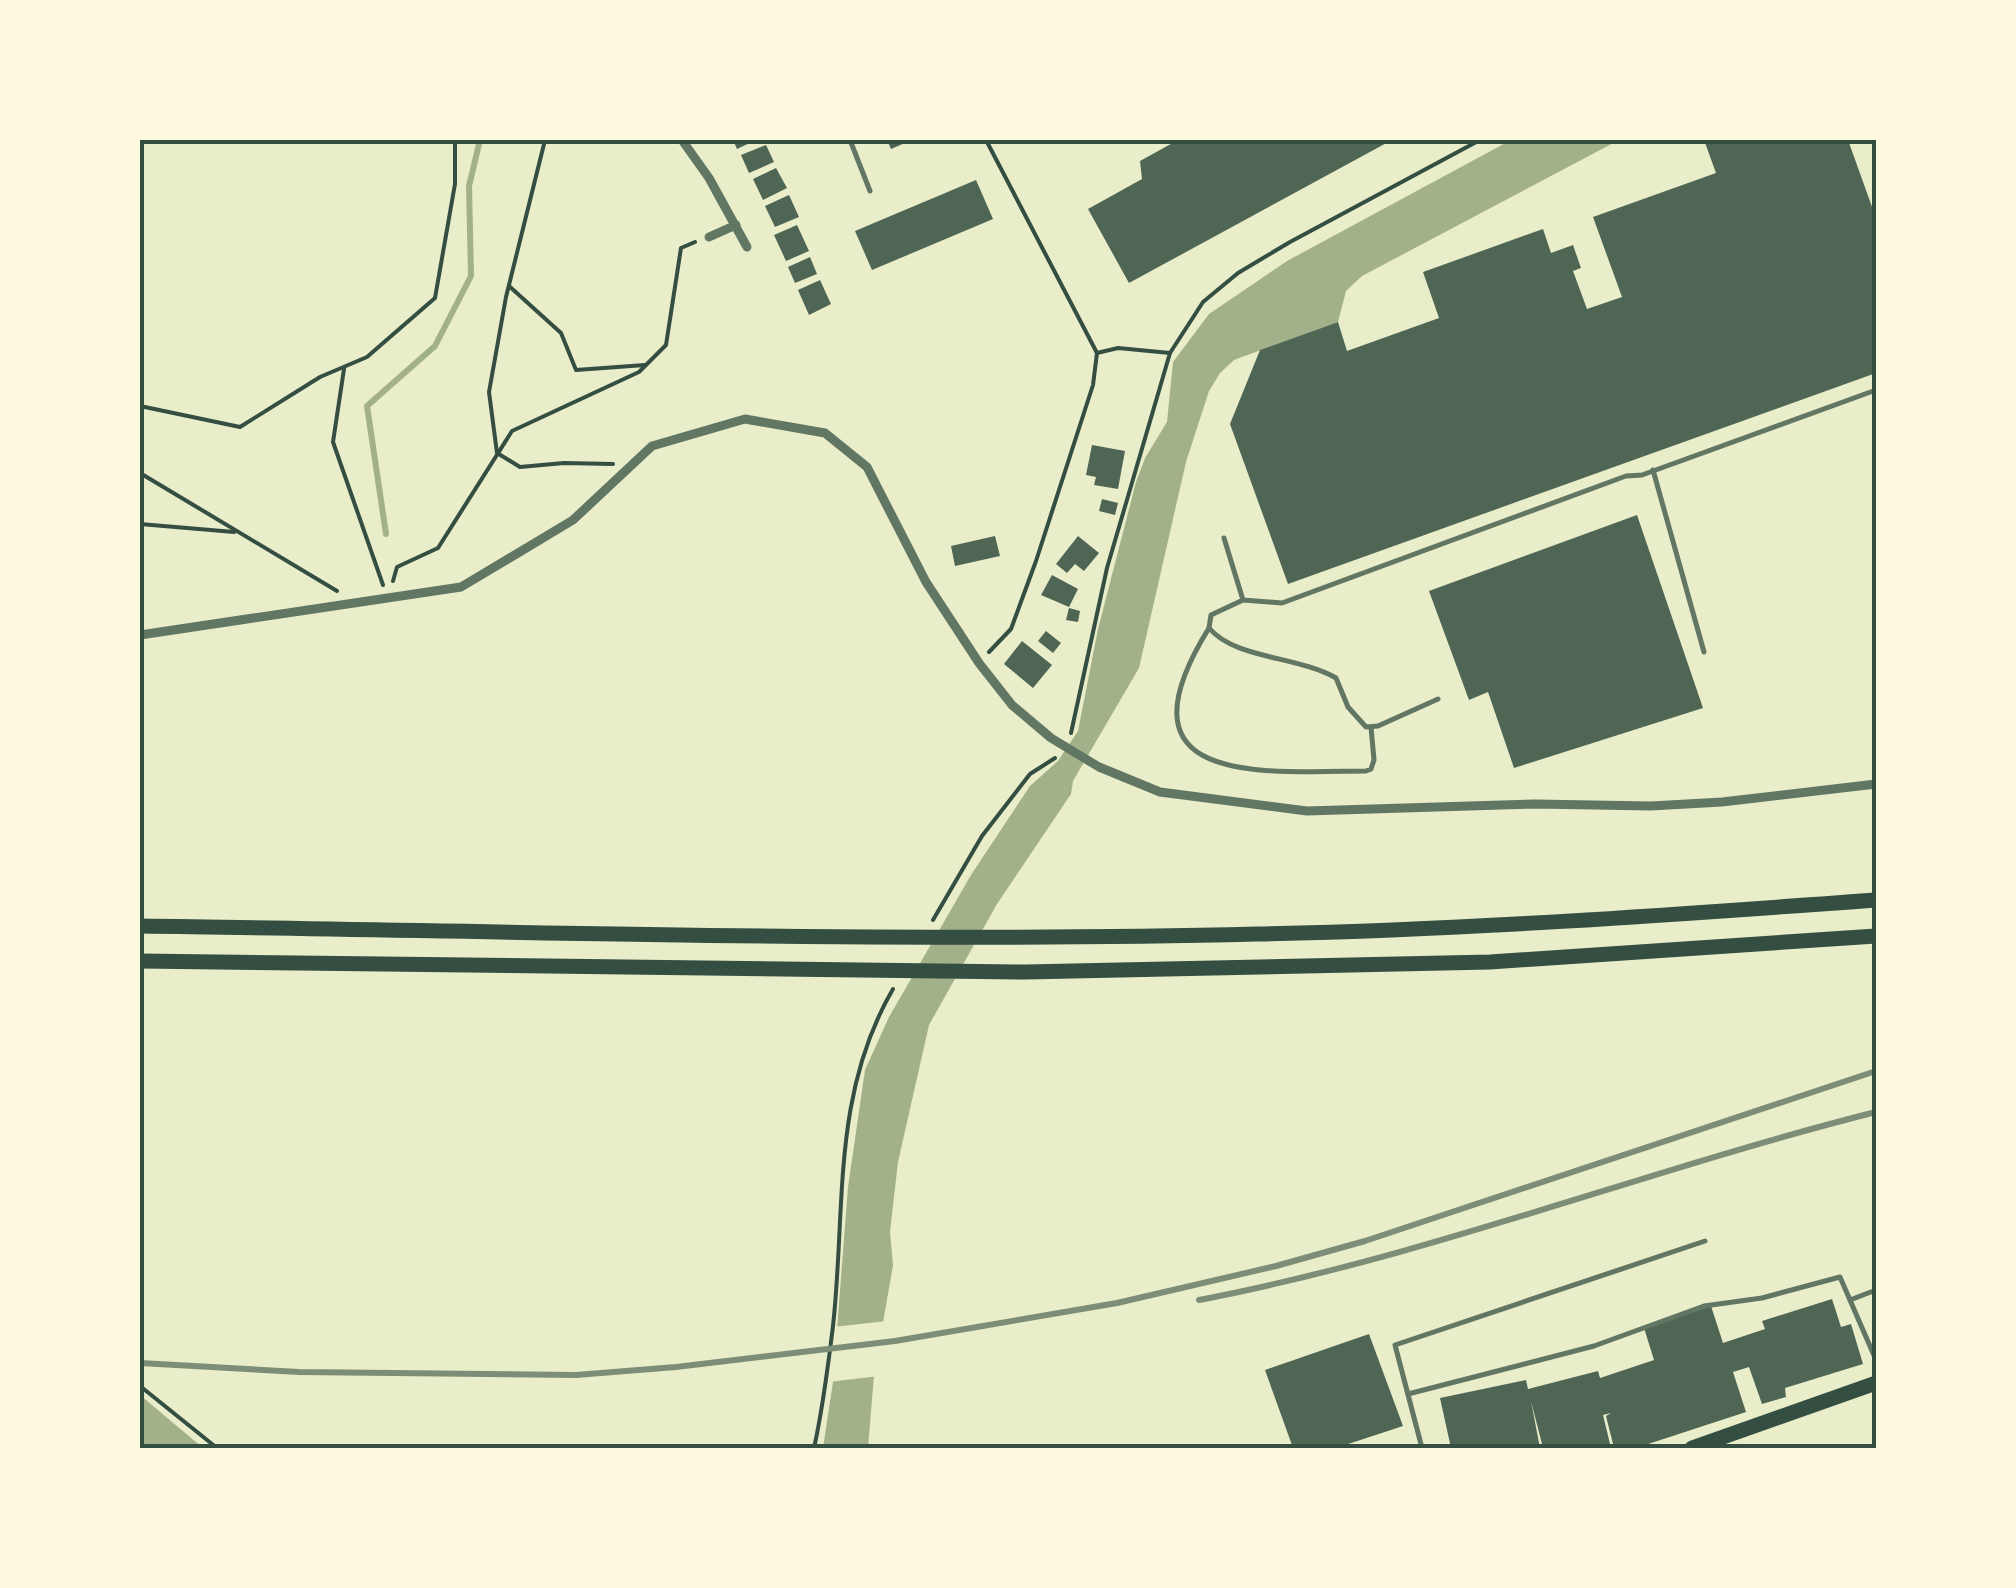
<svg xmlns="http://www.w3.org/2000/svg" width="2016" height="1588" font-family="Quicksand,sans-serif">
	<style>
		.water { fill: #a3b18a }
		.pier { fill: #e9edc9 }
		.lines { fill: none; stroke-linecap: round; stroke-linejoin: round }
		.stream { stroke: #a3b18a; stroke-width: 6 }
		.building { fill: #4f6655 }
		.path { stroke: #344e41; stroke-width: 4 }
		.service { stroke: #617663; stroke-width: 5 }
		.minor { stroke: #617663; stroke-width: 9 }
		.trunk { stroke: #344e41; stroke-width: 15 }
		.motorway { stroke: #344e41; stroke-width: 15 }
		.rail { stroke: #7c8e77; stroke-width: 6 }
		.neatline { fill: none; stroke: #344e41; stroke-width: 4 }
	</style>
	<rect width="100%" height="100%" fill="#e9edc9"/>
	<!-- water -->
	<g class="water">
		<polygon points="1511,140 1619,140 1362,276 1346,291 1338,322 1234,360 1220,373 1209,391 1186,462 1139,668 1073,781 1071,794 997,904 929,1025 898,1162 890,1232 893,1265 874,1375 868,1448 823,1448 833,1382 848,1187 865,1070 889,1017 971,875 1030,786 1058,761 1078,731 1098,629 1136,482 1145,458 1167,422 1173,362 1209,314 1287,261"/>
		<polygon points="140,1395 203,1448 140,1448"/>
	</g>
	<!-- pier -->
	<polygon class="pier" points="887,1321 879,1376 828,1382 833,1327"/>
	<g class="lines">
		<!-- stream -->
		<polyline class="stream" points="386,534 367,406 435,346 471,276 469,186 480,140"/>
	</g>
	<!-- building -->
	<g class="building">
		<polygon points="733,140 756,140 737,149"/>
		<polygon points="887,140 912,140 891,149"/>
		<polygon points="1178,140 1392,140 1129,283 1088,209 1142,179 1140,161"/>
		<polygon points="1704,140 1848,140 1876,218 1876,373 1288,584 1230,424 1260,350 1338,322 1347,351 1439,318 1423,272 1543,229 1551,253 1573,245 1581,268 1573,271 1587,309 1622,297 1593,217 1716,173"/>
		<polygon points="766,145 774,162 749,173 741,155"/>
		<polygon points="776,168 787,188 763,200 753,179"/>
		<polygon points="976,180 993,219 872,270 855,231"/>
		<polygon points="789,195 799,217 775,227 765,206"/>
		<polygon points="797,225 809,251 786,261 774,235"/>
		<polygon points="810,257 817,274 795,283 788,267"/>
		<polygon points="820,280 831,304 809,315 798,290"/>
		<polygon points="1092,445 1125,451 1118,489 1094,485 1096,477 1086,475"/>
		<polygon points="1102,499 1118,503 1115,515 1099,511"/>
		<polygon points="1637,515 1703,708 1514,768 1488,692 1469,700 1429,591"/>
		<polygon points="995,536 1000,556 955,566 951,546"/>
		<polygon points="1078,536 1099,553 1084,571 1075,564 1067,573 1056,564"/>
		<polygon points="1052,575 1078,589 1069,607 1041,595"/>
		<polygon points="1069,608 1080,611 1078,622 1066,620"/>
		<polygon points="1046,631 1061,643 1053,653 1038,641"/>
		<polygon points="1022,641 1052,665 1033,688 1004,664"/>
		<polygon points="1832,1299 1841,1327 1851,1324 1863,1364 1785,1388 1786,1397 1762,1404 1749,1367 1733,1372 1746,1412 1636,1448 1614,1448 1606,1416 1611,1413 1603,1415 1611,1448 1543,1448 1531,1401 1540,1448 1451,1448 1440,1398 1526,1380 1528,1389 1598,1371 1600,1378 1654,1360 1644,1328 1711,1306 1723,1343 1765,1329 1762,1321"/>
		<polygon points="1369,1334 1403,1426 1336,1448 1293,1448 1265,1370"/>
	</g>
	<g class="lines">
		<!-- path -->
		<g class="path">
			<polyline points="545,140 506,297 489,392 497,453 520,467 564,463 613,464"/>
			<polyline points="986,140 1097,353 1093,385 1036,561 1011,629 989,652"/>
			<polyline points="509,286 561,333 576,370 645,365"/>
			<polyline points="1097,353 1118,348 1170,353"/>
			<polyline points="344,369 333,442 383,585"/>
			<polyline points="140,406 240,427 320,377 367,357 435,298 455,184 455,140"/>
			<polyline points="140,473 337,591"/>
			<polyline points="140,524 234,532"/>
			<polyline points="393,581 397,567 438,548 512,431 639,372 666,345 681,248 695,242"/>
			<polyline points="1071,733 1107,568 1170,353 1203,302 1238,273 1290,242 1480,140"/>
			<polyline points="933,920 982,836 1030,774 1055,758"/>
			<polyline points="140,1386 217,1448"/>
			<path d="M814,1448C823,1408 828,1367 833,1326C846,1209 831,1095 893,989"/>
		</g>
		<!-- service -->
		<g class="service">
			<polyline points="850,140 870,191"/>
			<polyline points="1653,470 1704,652"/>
			<polyline points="1224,538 1243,600 1282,603 1626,476 1642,475 1876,390"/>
			<path d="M1243,600L1211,615L1209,628C1235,659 1298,656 1336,678L1348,707L1366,727L1378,726L1438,699"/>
			<path d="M1209,628C1111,786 1258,772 1366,771L1371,769L1374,760L1371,727"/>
			<polyline points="1850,1300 1876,1290"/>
			<polyline points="1408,1394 1594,1346 1704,1306 1762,1298 1840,1277 1876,1360"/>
			<polyline points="1422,1448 1395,1345 1705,1241"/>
		</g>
		<!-- minor -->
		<g class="minor">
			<polyline points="682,140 709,178 747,247"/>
			<polyline points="709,237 736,225"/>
			<polyline points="140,635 461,587 573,520 652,446 745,419 825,433 867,467 926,582 979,663 1012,705 1051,738 1099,767 1160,792 1307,811 1535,804 1651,806 1722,802 1876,784"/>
		</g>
		<!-- trunk -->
		<polyline class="trunk" points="1692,1448 1876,1383"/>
		<!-- motorway -->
		<g class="motorway">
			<path d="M140,926C512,931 885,943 1257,934C1464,930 1670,915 1876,900"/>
			<polyline points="140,961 1026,972 1490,962 1876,936"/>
		</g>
		<!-- rail -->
		<g class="rail">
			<path d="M1199,1300C1429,1256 1649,1169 1876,1112"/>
			<polyline points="140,1363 299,1372 576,1375 676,1367 895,1341 1117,1303 1276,1266 1365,1241 1876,1071"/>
		</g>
	</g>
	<!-- border -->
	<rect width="2016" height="1588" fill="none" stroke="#fefae0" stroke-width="285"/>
	<rect x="142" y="142" width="1732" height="1304" class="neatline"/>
</svg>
